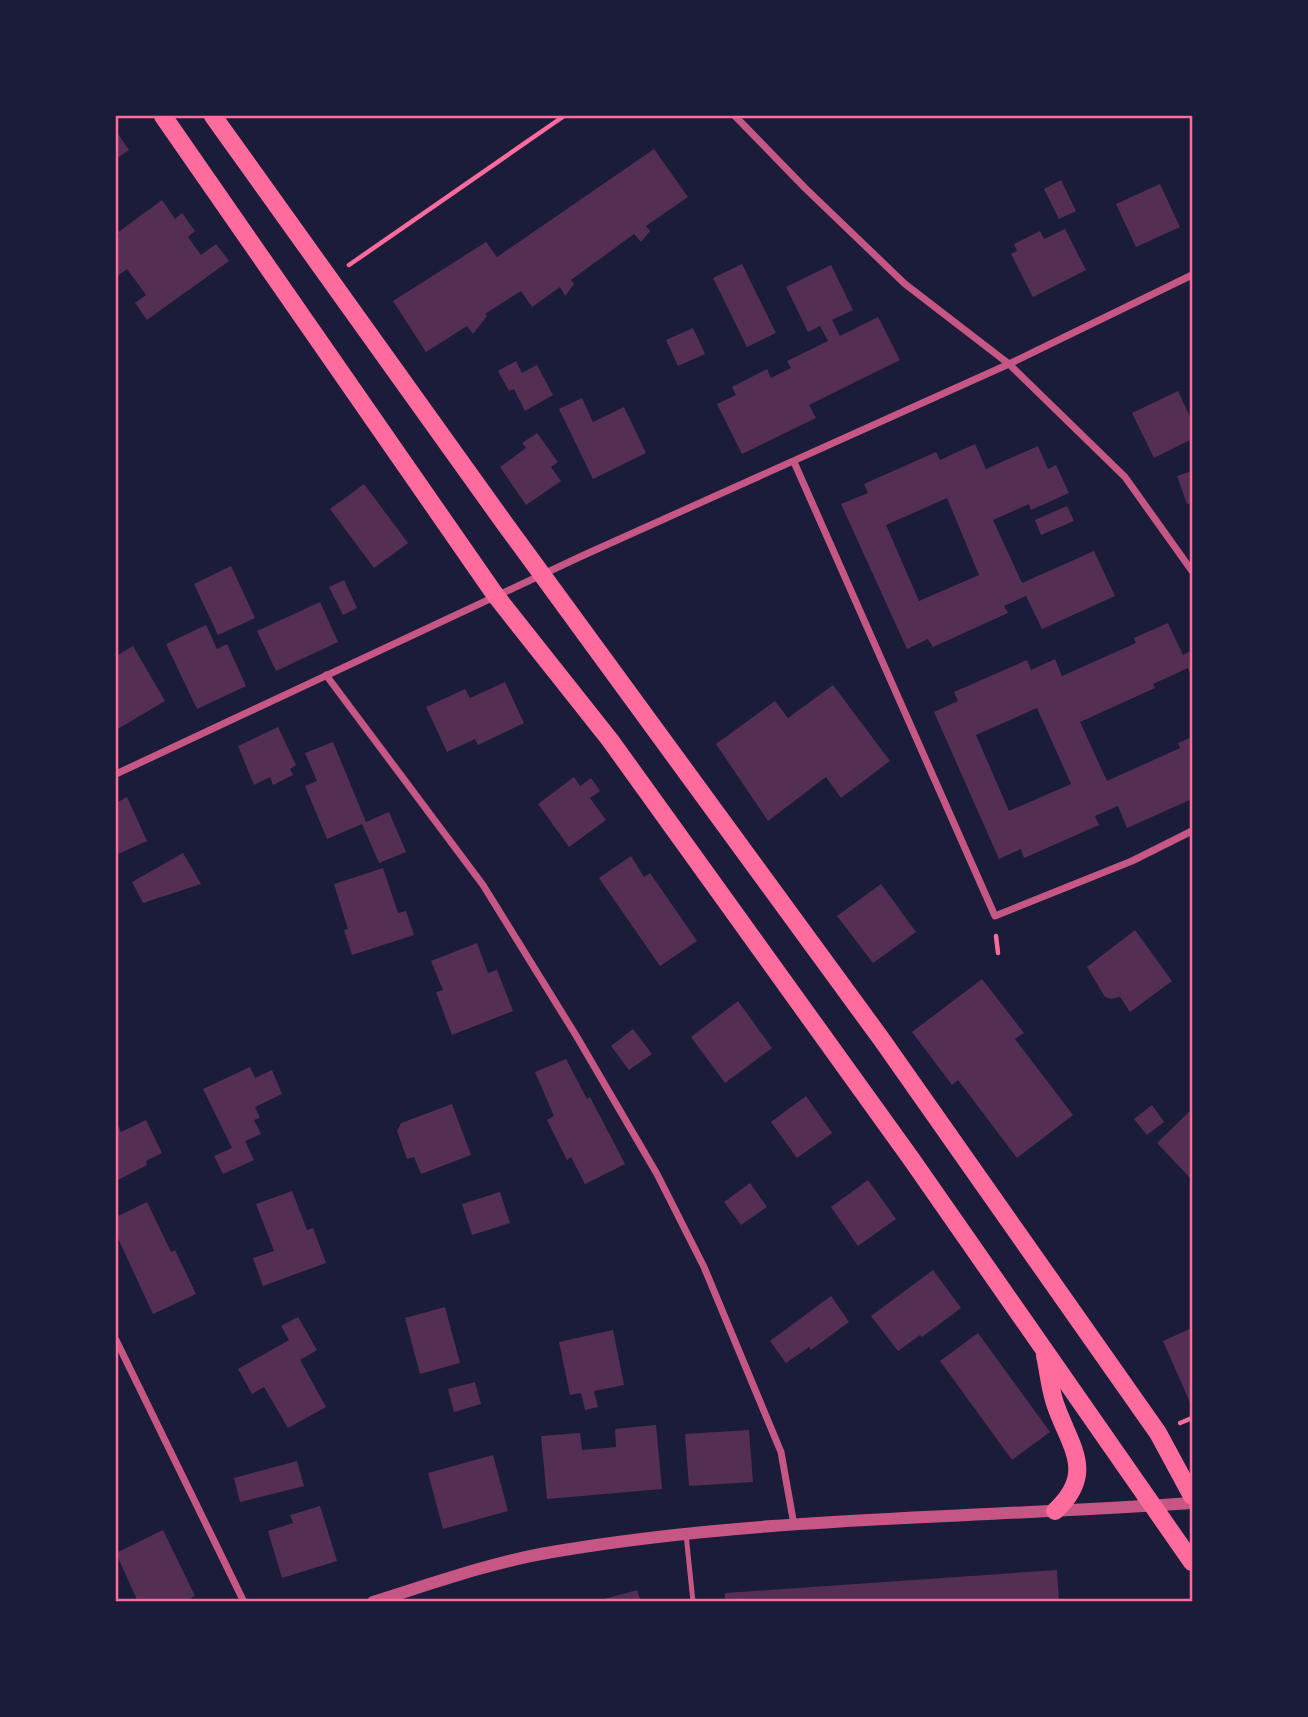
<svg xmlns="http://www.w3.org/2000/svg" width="1308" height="1717" font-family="'Golos Text',sans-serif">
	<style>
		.building { fill: #542f53; fill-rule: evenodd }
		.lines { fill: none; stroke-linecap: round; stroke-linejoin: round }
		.path { stroke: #ff6b9d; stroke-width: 4.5 }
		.service { stroke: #c65784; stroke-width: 5 }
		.minor { stroke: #c65784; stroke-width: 7 }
		.tertiary { stroke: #c65784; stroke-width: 12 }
		.primary { stroke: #ff6b9d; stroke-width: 18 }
		.neatline { fill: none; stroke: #ff6b9d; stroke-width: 2.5 }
	</style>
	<rect width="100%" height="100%" fill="#1b1b3a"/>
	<!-- building -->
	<g class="building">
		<polygon points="116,131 129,150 116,159"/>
		<polygon points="654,149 688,197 646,226 650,231 641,242 634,234 571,280 574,284 565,296 560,287 532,307 521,291 485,314 487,316 473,334 467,326 426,352 393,301 486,242 497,257"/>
		<polygon points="1061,180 1076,211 1059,219 1044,189"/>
		<polygon points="1160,184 1180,227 1136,247 1116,204"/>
		<polygon points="162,200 175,219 182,213 195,231 188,237 201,255 216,244 229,261 147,320 135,303 146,295 127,269 116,277 116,239 119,236 117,233"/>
		<polygon points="1065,229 1086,270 1033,297 1011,254 1017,251 1014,244 1040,231 1044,239"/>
		<polygon points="742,264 776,333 747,347 713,278"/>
		<polygon points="831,265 853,310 832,320 840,336 878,317 900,360 809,405 816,418 742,454 717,404 736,395 732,387 767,369 771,378 791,368 787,361 828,341 820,326 808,332 786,287"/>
		<polygon points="693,328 705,354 678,366 666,340"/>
		<polygon points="516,361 522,373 537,365 553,395 525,411 514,389 509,391 498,371"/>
		<polygon points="1178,391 1192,421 1192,439 1154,458 1132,413"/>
		<polygon points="582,398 593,422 624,407 646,453 593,479 559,409"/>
		<polygon points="537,433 558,462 551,467 561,481 526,505 500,467 526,448 522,443"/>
		<path d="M975,444L986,469L1038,446L1048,469L1056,465L1069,493L1031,510L1029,504L993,520L1022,583L1094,551L1115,596L1042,629L1026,596L1004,606L1008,613L933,647L928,639L907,649L841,504L868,493L864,484L936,452L940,460ZM947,498L979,575L919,601L886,525Z"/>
		<polygon points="1192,471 1192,503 1187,504 1177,476"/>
		<polygon points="364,484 408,543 374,568 330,509"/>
		<polygon points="1067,506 1074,521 1041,535 1035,520"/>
		<polygon points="231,566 255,618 218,635 194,584"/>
		<polygon points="344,580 357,608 343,615 329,587"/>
		<polygon points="320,602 338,642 276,671 257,631"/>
		<path d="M1168,623L1183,655L1192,650V679L1188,668L1153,684L1155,688L1080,722L1107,781L1180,748L1178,743L1192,737V799L1127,828L1118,806L1095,816L1099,825L1024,858L1021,849L999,859L934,712L958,701L954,692L1027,660L1031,670L1055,659L1062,676L1136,643L1134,638ZM1037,708L1071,784L1009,811L976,735Z"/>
		<polygon points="206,625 217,649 227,644 246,686 197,709 166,644"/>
		<polygon points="133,646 165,701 116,730 116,656"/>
		<polygon points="505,682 524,723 478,745 475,739 447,752 426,707 465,689 470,698"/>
		<polygon points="833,685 890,761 841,798 826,777 768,821 716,744 775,701 788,718"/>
		<polygon points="278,727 296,765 290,769 293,775 273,785 270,777 254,785 238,746"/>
		<polygon points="333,742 366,822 389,812 406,852 379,863 362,824 327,839 305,786 317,781 305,753"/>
		<polygon points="574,777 580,786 591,778 600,791 590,798 606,820 569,847 538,804"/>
		<polygon points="127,797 147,841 116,855 116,803"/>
		<polygon points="183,853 201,884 143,903 132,882"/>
		<polygon points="631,856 644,877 650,873 697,941 660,966 599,878"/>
		<polygon points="383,868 398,913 406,911 414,935 352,955 344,930 348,929 334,884"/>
		<polygon points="881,884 916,932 873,963 837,916"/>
		<polygon points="1135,930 1172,981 1130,1012 1120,997 1111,999 1105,997 1087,967"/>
		<polygon points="477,943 488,973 497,970 513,1011 452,1035 436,992 443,990 431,961"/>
		<polygon points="982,979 1024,1033 1015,1039 1073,1115 1017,1158 958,1080 952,1085 912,1032"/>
		<polygon points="738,1001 772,1048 725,1083 691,1037"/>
		<polygon points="633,1029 652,1054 629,1070 611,1046"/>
		<polygon points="566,1059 587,1099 590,1097 625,1164 585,1184 571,1157 567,1160 547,1120 554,1116 535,1072"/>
		<polygon points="250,1067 255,1078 272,1070 282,1094 255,1107 260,1118 254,1120 261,1134 245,1141 254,1160 223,1174 214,1156 232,1148 203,1089"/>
		<polygon points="806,1096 832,1133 797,1158 771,1122"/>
		<polygon points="452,1104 471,1155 421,1174 414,1157 407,1159 397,1131 401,1123"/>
		<polygon points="1152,1105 1164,1122 1147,1135 1134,1119"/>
		<polygon points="1192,1109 1192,1180 1157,1143"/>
		<polygon points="116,1120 121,1132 146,1120 162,1153 146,1161 147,1165 116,1181"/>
		<polygon points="868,1180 896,1219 858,1246 831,1207"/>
		<polygon points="750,1183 767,1207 741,1225 724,1202"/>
		<polygon points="292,1191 307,1230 313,1228 326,1263 263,1286 253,1258 274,1251 256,1204"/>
		<polygon points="500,1192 510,1223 472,1235 462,1204"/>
		<polygon points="147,1202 171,1252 175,1250 196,1294 153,1314 116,1234 116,1217"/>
		<polygon points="933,1270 961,1308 922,1337 920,1335 898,1351 871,1316"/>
		<polygon points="831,1296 849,1322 811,1350 809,1347 786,1363 770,1341"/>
		<polygon points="445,1307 460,1363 420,1374 405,1318"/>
		<polygon points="298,1317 317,1350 300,1360 326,1407 288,1428 264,1387 252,1394 238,1369 289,1340 281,1326"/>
		<polygon points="1192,1328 1192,1407 1163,1341"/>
		<polygon points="613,1330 624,1385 594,1391 598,1407 585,1410 581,1393 570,1395 559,1342"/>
		<polygon points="978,1333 1050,1432 1012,1460 940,1361"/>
		<polygon points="475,1382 481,1404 454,1412 448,1389"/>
		<polygon points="656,1425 662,1489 547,1499 541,1436 580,1433 582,1450 616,1447 615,1429"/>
		<polygon points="749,1430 753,1482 689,1486 685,1434"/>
		<polygon points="493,1455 508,1511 443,1529 428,1473"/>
		<polygon points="297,1461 304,1486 240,1502 234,1478"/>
		<polygon points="320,1506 337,1561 282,1578 268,1531 293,1523 290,1515"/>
		<polygon points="163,1530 195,1596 184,1602 138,1602 116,1553"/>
		<polygon points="1057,1570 1059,1602 725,1602 725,1593"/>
		<polygon points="637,1590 641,1602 597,1602 597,1601"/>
	</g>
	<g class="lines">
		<!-- path -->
		<g class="path">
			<polyline points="349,265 564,116"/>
			<polyline points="996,936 998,953"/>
			<polyline points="1180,1423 1192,1418"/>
		</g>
		<!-- service -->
		<polyline class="service" points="686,1534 693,1602"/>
		<!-- minor -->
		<g class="minor">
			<polyline points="735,116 805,188 905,284 1009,364 1125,477 1192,571"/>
			<polyline points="794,462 995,916 1132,861 1192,831"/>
			<polyline points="326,675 483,885 577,1037 657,1174 704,1267 781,1452 794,1525"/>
			<polyline points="116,774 584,555 1009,364 1192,275"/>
			<polyline points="116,1340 244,1602"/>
		</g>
		<!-- tertiary -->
		<path class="tertiary" d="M373,1602C431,1584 492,1562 552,1552C763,1516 979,1518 1192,1503"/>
		<!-- primary -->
		<g class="primary">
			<polyline points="163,116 496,596 610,740 912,1160 1192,1562"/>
			<polyline points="213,116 505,524 882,1040 1158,1433 1192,1496"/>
			<path d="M1045,1356C1049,1373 1050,1392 1057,1409C1072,1449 1095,1474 1055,1511"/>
		</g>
	</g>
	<!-- border -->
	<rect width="1308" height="1717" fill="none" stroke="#1b1b3a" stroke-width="234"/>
	<rect x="117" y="117" width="1074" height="1483" class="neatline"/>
</svg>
